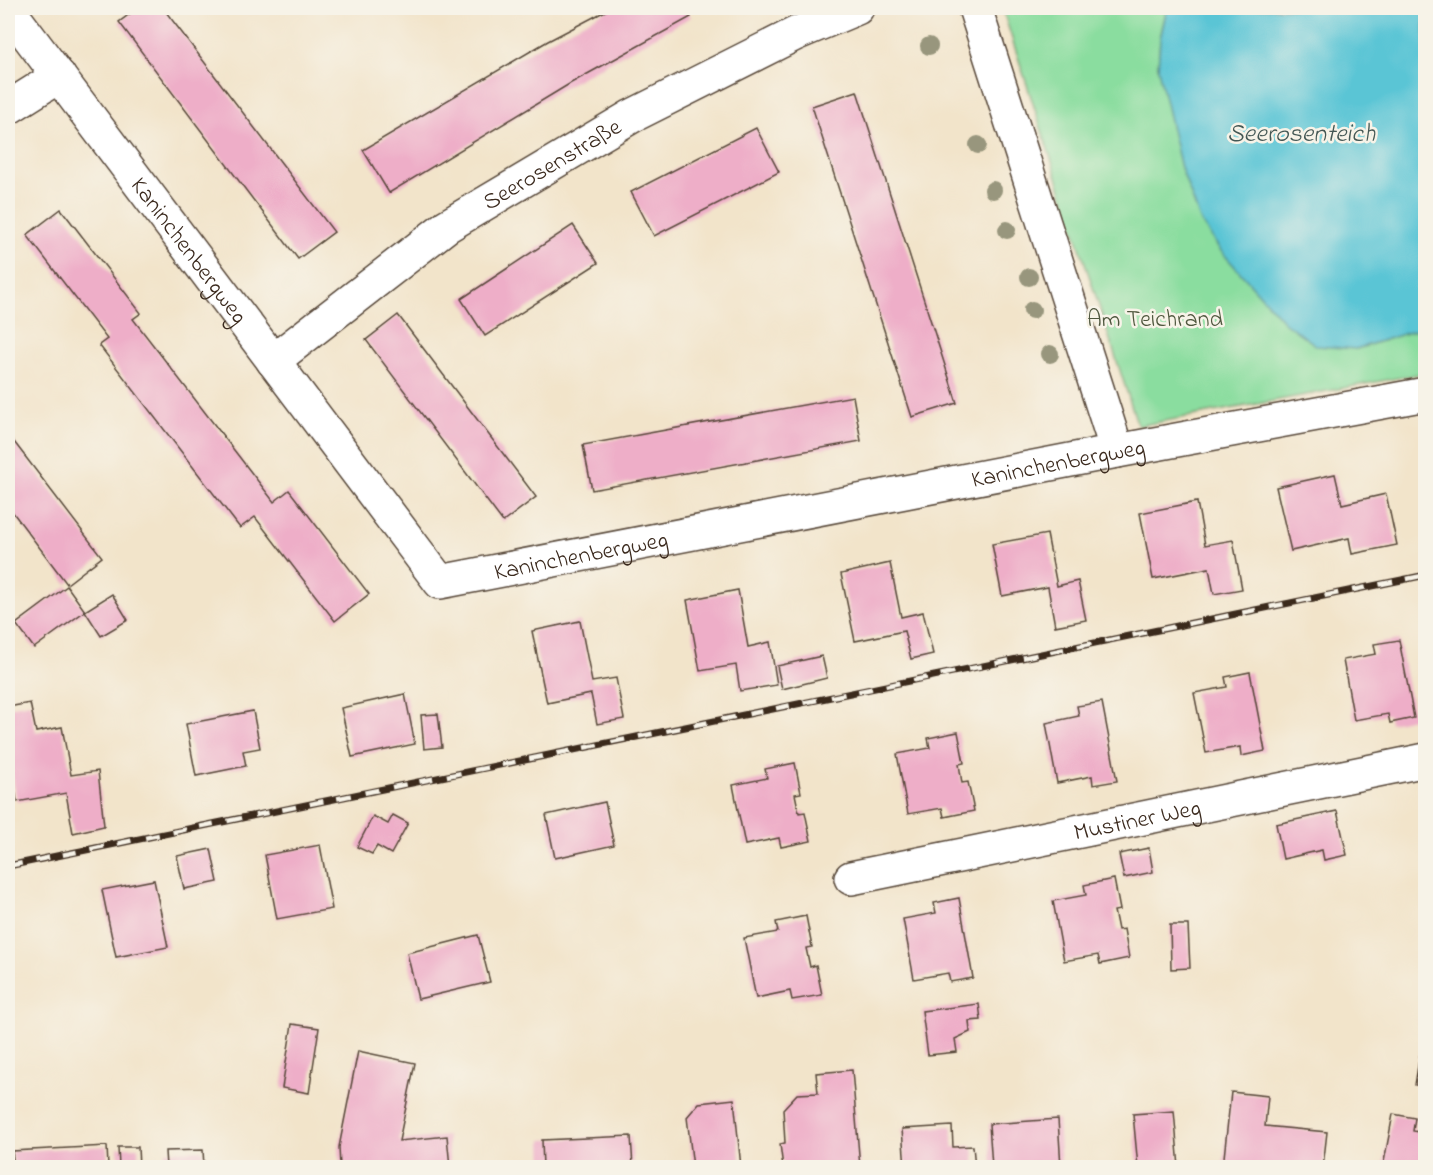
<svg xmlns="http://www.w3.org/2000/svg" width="1433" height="1175" font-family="'Indie Flower',sans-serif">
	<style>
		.green { fill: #8add9f; stroke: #62845e; stroke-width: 1.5 }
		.water { fill: #5ac5d5; stroke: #4a787a; stroke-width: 1.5 }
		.building { fill: #eeaec8 }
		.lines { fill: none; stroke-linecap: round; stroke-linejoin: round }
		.minor-casing { stroke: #564638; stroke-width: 36 }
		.minor { stroke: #fff; stroke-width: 33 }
		.rail-casing { stroke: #3b2a1e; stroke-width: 7 }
		.rail { stroke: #f7f3e8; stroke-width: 4.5; stroke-dasharray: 14; stroke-linecap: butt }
		.tree { fill: #98967d }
		.labels { text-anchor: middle; stroke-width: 5; stroke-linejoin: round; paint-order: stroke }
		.street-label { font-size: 24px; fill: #3b2a1e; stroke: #f7f3e8 }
		.park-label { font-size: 24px; fill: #4f573e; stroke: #f7f3e8 }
		.water-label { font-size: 26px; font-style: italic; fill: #445855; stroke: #f7f3e8 }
	</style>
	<rect width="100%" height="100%" fill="#f7f3e8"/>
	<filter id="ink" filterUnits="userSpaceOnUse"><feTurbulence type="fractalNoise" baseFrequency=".0167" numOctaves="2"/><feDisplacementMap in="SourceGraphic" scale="12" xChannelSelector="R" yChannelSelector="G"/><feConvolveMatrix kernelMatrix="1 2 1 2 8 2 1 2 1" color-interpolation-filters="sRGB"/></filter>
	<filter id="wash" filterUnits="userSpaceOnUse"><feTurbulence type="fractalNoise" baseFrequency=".008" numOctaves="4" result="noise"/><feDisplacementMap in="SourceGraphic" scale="24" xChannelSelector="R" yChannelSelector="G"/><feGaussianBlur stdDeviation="1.35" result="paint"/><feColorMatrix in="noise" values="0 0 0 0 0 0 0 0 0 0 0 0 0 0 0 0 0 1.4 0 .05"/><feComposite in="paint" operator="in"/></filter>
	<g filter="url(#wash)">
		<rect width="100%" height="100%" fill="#f2e4ca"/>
		<!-- green -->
		<polygon class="green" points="1002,8 1167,8 1160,39 1158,69 1356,349 1425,327 1425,373 1138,426"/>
		<!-- water -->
		<polygon class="water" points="1167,8 1425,8 1425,327 1356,349 1317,346 1284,322 1221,251 1201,222 1181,168 1158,69 1160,39"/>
		<g id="blocks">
			<!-- building -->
			<g class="building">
				<polygon points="138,8 163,8 334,232 298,259 119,22"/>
				<polygon points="611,8 685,8 691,17 571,83 389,193 363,150 548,41"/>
				<polygon points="857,91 957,403 912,417 812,106"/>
				<polygon points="756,128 779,172 654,236 631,192"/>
				<polygon points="61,209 141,313 133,319 274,502 289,490 369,594 335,621 255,517 240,528 99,345 107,339 27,235"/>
				<polygon points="573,225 598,263 485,336 461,299"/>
				<polygon points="398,315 536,497 503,522 366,340"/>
				<polygon points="853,396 861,441 592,490 583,445"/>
				<polygon points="8,434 102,557 67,584 8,506"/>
				<polygon points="1335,474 1342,504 1386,494 1397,545 1352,554 1349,538 1291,551 1276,487"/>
				<polygon points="1197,502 1205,545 1233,540 1242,589 1214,594 1209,568 1153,579 1140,513"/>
				<polygon points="1047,534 1057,586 1078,581 1086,620 1055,626 1048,587 1002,596 992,544"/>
				<polygon points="890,563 901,617 923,612 933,654 911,659 904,631 855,641 841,574"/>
				<polygon points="67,586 85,611 34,648 16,624"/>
				<polygon points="738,590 748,647 770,642 777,685 740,691 736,665 700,671 687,600"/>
				<polygon points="112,594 128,620 101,636 85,611"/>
				<polygon points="580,621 592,682 616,678 624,719 597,724 591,694 547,703 532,631"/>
				<polygon points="1399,640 1414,718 1390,723 1388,714 1354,720 1343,660 1376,654 1374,644"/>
				<polygon points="822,656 827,678 782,689 777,666"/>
				<polygon points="1250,672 1265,751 1241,756 1240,747 1206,753 1194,693 1227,687 1225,677"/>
				<polygon points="405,694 415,744 352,757 341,708"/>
				<polygon points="1102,702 1117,781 1093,785 1092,776 1057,783 1046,723 1079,716 1077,706"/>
				<polygon points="30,703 36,732 62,727 71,775 98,771 104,826 73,833 66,793 17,802 8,752 8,707"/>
				<polygon points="253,711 260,748 243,751 246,766 196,776 186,724"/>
				<polygon points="438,714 442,747 424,749 421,715"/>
				<polygon points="958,732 964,763 959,764 962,783 968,782 974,811 944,817 942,808 908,814 897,754 930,748 928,738"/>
				<polygon points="795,763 801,793 795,794 799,813 805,812 811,841 781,847 779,838 745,845 733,785 767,778 765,769"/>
				<polygon points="605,802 614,845 555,858 546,815"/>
				<polygon points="1337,811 1347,855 1324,860 1322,850 1283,859 1276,824"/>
				<polygon points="393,815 408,823 391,854 377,846 372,854 357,847 373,816 388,824"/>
				<polygon points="320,845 332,909 277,919 265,855"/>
				<polygon points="1149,848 1153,872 1124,878 1119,854"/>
				<polygon points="211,849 218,882 184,889 177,856"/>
				<polygon points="1114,879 1120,910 1114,911 1116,920 1118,930 1124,929 1129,958 1100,964 1098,955 1064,961 1053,901 1086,895 1084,885"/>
				<polygon points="154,880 168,947 116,957 102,890"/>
				<polygon points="959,898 973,978 950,982 948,973 914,979 903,919 936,913 934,903"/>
				<polygon points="806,916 812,947 806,948 810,967 816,965 822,995 792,1000 790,991 756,998 744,938 778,932 776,922"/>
				<polygon points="1170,925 1188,925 1190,968 1171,969"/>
				<polygon points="478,935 490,982 418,999 407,953"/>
				<polygon points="979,1004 981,1020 969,1021 970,1032 955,1039 957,1052 928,1055 922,1011"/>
				<polygon points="292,1024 319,1028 309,1093 282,1088"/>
				<polygon points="358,1051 415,1063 399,1141 447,1136 450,1167 340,1167 339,1147"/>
				<polygon points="1420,1053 1425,1054 1425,1087 1415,1085"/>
				<polygon points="852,1070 860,1167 783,1167 780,1144 785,1143 783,1109 797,1094 818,1093 816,1073"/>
				<polygon points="1231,1092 1268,1096 1265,1126 1327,1132 1323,1167 1223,1167"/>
				<polygon points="734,1099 741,1167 693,1167 687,1117 699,1103"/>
				<polygon points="1174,1111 1179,1167 1138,1167 1133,1114"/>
				<polygon points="1393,1114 1415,1118 1413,1131 1425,1133 1425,1167 1383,1167"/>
				<polygon points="1058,1119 1061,1167 992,1167 989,1124"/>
				<polygon points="952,1126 953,1147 973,1146 975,1167 905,1167 902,1129"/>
				<polygon points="631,1136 633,1167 543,1167 542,1140"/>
				<polygon points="107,1146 108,1167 14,1167 12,1151"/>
				<polygon points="118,1147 138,1147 139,1167 119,1167"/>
				<polygon points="203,1150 204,1167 166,1167 165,1151"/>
			</g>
		</g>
	</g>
	<g filter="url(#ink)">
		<use href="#blocks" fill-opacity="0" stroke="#564638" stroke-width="1.5"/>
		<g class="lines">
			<!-- minor casing -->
			<g class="minor-casing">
				<g id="minor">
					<polyline points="975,8 1117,451"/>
					<path id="s1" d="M8,9L440,582L1117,451L1426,394"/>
					<polyline points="8,108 59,76"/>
					<path id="s2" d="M273,361L447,226L632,116L795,34L857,8"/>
					<path id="s3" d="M851,878L1426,760"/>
				</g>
			</g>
			<!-- minor -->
			<use href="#minor" class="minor"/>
			<!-- rail casing -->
			<g class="rail-casing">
				<polyline id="rail" points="8,866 1426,575"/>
			</g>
			<!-- rail -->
			<use href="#rail" class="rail"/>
		</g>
		<!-- trees -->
		<g class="tree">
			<circle cx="929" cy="46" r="9"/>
			<circle cx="978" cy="145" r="9"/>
			<circle cx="993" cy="190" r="9"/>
			<circle cx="1007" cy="230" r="9"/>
			<circle cx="1029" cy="277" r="9"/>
			<circle cx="1032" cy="310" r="9"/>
			<circle cx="1050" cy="354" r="9"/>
		</g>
	</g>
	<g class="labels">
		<!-- street labels -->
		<g class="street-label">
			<text dy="8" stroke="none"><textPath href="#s2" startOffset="342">Seerosenstraße</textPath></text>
			<text dy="8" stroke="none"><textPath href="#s1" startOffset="302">Kaninchenbergweg</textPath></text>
			<text dy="8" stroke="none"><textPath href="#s1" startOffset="1347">Kaninchenbergweg</textPath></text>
			<text dy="8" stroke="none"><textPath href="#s1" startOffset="861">Kaninchenbergweg</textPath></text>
			<text dy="8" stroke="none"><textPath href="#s3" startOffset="292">Mustiner Weg</textPath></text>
		</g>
		<!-- park labels -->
		<g class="park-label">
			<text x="1155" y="326">Am Teichrand</text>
		</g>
		<!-- water labels -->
		<g class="water-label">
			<text x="1301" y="141">Seerosenteich</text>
		</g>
	</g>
	<!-- margin -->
	<rect width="1433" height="1175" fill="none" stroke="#f7f3e8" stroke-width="30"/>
</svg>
